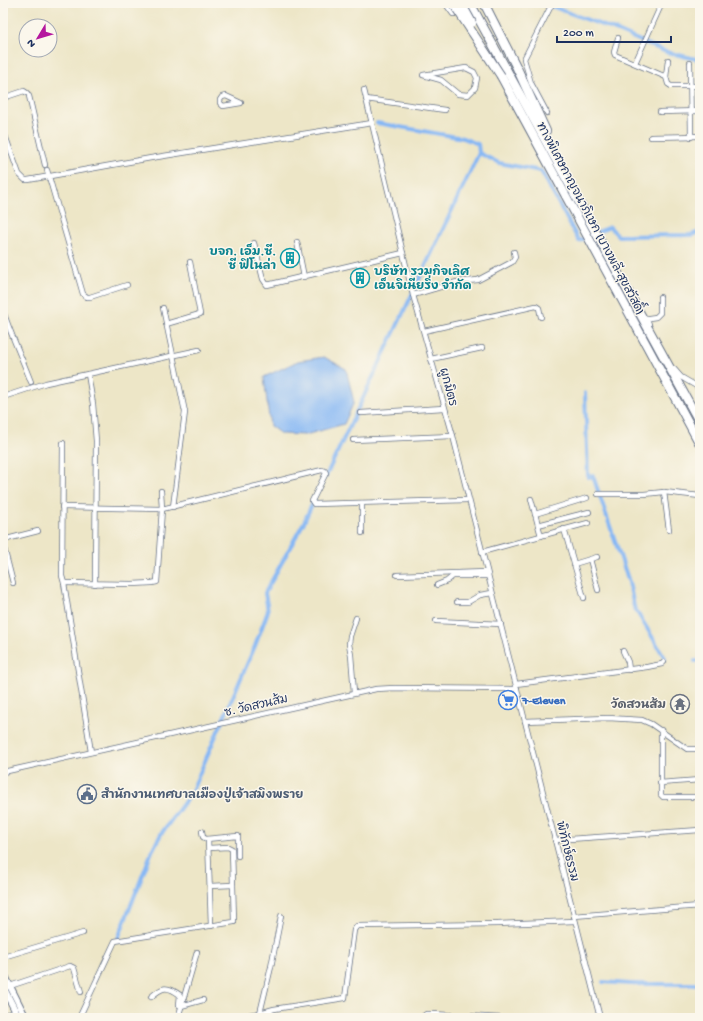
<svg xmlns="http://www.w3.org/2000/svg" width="703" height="1021" font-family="'Gochi Hand','Playpen Sans Thai',sans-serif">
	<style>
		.water { fill: #87b8f4; stroke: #5174a9 }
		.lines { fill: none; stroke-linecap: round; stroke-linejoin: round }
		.canal { stroke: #87b8f4; stroke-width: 4 }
		.minor-casing { stroke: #646f83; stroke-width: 6 }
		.secondary-casing { stroke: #646f83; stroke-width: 8 }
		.motorway-casing { stroke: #646f83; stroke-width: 10 }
		.minor { stroke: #fff; stroke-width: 4.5 }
		.secondary { stroke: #fff; stroke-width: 6 }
		.motorway { stroke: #fff; stroke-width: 8 }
		.motorway-bridge-casing { stroke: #646f83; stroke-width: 10; stroke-linecap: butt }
		.motorway-bridge { stroke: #fff; stroke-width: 8 }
		.labels { text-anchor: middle; stroke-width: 3; stroke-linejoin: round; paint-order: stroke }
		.street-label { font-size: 12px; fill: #1b2f5e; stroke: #fbf7ec }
		.culture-label { font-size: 12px; font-weight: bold; fill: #0d838f; stroke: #fbf7ec; text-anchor: end }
		.shop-label { font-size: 12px; font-weight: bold; fill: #366cbe; stroke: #fbf7ec; text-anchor: start }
		.worship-label { font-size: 12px; font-weight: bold; fill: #5b616d; stroke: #fbf7ec; text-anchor: end }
		.service-label { font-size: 12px; font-weight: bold; fill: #4e5e75; stroke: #fbf7ec; text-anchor: start }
	</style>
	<rect width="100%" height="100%" fill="#fbf7ec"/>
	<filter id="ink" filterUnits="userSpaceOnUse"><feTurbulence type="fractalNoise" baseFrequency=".025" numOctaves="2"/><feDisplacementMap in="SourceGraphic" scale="8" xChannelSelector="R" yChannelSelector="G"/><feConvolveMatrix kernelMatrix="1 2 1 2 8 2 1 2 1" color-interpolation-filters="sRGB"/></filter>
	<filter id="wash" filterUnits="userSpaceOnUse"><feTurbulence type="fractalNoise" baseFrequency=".012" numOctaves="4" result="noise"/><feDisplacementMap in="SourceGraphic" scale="16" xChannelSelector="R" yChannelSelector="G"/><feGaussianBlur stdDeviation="0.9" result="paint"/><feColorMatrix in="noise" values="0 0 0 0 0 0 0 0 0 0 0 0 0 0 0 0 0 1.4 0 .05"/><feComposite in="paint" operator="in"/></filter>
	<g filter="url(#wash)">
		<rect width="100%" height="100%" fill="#ede6c7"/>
		<!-- water -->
		<polygon class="water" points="324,357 346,369 354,402 344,424 305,435 281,434 270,426 264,377 298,361"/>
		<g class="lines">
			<!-- canal -->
			<g class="canal">
				<polyline points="548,5 615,30 666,52 700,60"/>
				<polyline points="479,153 499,163 541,171 579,241 589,236"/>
				<polyline points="595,233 610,227 618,236 691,235 700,232"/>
				<polyline points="585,393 588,477 593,476 629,582 634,607 665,658"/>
				<polyline points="326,476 479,153 478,144 463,138 377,123"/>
				<polyline points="695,661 700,661"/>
				<polyline points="117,941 152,851 161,834 191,793 255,646 268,611 265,593 304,522 314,500"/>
				<polyline points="603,982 630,984 700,984"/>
			</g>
		</g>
	</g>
	<g filter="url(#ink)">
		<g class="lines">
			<!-- minor casing -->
			<g class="minor-casing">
				<g id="minor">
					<polyline points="445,3 453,14 461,13"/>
					<polyline points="530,3 534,3"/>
					<polyline points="541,3 551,6 524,59 531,83 547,113"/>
					<polyline points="618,38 614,52 615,55 666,77"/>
					<polyline points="668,60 666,77 668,84 671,86 700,86"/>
					<polyline points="635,63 662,3"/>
					<polyline points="690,63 691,137"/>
					<polygon points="466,68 474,72 477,78 475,88 468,95 458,94 441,80 423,75"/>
					<polyline points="364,90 413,295 453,436 600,1018"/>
					<polyline points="29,96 45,165"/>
					<polygon points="226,96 241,103 223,106 220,103 220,100 222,97"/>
					<polyline points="3,98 24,91 27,93"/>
					<polyline points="366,99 445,110"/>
					<polyline points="660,112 700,111"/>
					<polyline points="3,130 19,174 25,180 28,180 151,158 372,123"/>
					<polyline points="651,137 700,136"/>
					<polyline points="47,170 83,294 87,297 90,297 127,285"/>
					<polyline points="297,242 304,277"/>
					<polyline points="254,243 263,279 267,285 403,253"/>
					<polyline points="413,295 457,282 478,280 512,262 515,257 514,252"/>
					<polyline points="163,308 185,412 173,507"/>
					<path d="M3,311C11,335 22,358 31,382"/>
					<polyline points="166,324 200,314 190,262"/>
					<polyline points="649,324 647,319 649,318 656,317 660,313 660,297"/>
					<polyline points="424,331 536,306 539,308 541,317"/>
					<polyline points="431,359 482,348"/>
					<polyline points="674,369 681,377 698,387"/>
					<polyline points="88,374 93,404 96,441 95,584"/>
					<polyline points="700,386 698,388 700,394"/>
					<polyline points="3,397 46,383 199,350"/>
					<polyline points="361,413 444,408"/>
					<polyline points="353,440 453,436"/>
					<polyline points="63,443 62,576 64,583 91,752"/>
					<polyline points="664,492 669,530"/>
					<polyline points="598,494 644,494 664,492 700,496"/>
					<polyline points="531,499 541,536"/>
					<polyline points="62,507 162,509 322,470 325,471 326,473 312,501 314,504 468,500"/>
					<polyline points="535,514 587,498"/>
					<polyline points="538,525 589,512"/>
					<polyline points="564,529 584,598"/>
					<polyline points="362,533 362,503"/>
					<polyline points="3,540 38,531"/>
					<polyline points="3,544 13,583"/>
					<polyline points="482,552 588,523"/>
					<polyline points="590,559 598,590"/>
					<polyline points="574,564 597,557"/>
					<polyline points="397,575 487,572"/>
					<polyline points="64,583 132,584 152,583 157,582 162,509 161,491"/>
					<polyline points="437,585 447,581 453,576 488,576"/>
					<polyline points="457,602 468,602 480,595 492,593"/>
					<polyline points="436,621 501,624"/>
					<polyline points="623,651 628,662 629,670"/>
					<polyline points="516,684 647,667 662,664 664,662"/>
					<polyline points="354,693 351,655 349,644 350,636 356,618"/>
					<polyline points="525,721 608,718 642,720 651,724 687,749 700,749"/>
					<polyline points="661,730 661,795 663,797 695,797"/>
					<polyline points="3,772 376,689 394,688 517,689"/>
					<polyline points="660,783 700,780"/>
					<polyline points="202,831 203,837 206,839 238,836 238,856"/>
					<polyline points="208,839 211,926"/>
					<polyline points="555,840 700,830"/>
					<polyline points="210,886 233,885"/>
					<polyline points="574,916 700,906"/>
					<polyline points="3,957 83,933"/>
					<polyline points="10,986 70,966 74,968 81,992"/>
					<path d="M151,997C162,987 167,985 180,995L179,1005"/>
					<polyline points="181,1006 203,1000"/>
					<polyline points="260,1013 271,967 281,916"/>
					<polyline points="3,1015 16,1012"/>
					<polyline points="79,1018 115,941 234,922 232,849 228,847 209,848"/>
					<polyline points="178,1018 197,952"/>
					<polyline points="232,1018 260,1013 274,1009 345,998 354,930 357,926 498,924 575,921"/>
					<polyline points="421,1018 426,1014 432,1014 502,1018"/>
				</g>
			</g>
			<!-- secondary casing -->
			<g class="secondary-casing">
				<g id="secondary">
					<polyline points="3,972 26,1018"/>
					<polyline points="3,987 19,1018"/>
				</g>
			</g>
			<!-- motorway casing -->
			<g class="motorway-casing">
				<g id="motorway">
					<polyline points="470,3 700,423"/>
					<polyline points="484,3 517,68 546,131"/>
					<polyline points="501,76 700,444"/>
				</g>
			</g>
			<!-- minor -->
			<use href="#minor" class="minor"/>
			<!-- secondary -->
			<use href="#secondary" class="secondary"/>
			<!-- motorway -->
			<use href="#motorway" class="motorway"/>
			<!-- motorway-bridge casing -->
			<g class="motorway-bridge-casing">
				<g id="motorway-bridge">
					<polyline points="453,3 501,76"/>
					<polyline points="461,3 472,23"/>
				</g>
			</g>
			<!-- motorway-bridge -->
			<use href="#motorway-bridge" class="motorway-bridge"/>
		</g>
	</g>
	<!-- icons -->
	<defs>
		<g id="building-ring" transform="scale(1)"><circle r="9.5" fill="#fbf7ec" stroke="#0f9aa8" stroke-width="1.5"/><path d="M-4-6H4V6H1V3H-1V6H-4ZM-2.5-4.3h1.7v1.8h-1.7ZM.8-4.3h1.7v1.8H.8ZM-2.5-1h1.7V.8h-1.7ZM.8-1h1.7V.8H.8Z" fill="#0f9aa8"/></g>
		<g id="supermarket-ring" transform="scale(1)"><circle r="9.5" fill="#fbf7ec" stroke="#3f7fe0" stroke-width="1.5"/><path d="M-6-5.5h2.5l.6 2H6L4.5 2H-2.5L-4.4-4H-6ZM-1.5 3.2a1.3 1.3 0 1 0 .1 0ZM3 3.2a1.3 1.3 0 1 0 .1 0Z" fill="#3f7fe0"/></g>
		<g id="temple-ring" transform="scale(1)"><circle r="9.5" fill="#fbf7ec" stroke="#6b7280" stroke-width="1.5"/><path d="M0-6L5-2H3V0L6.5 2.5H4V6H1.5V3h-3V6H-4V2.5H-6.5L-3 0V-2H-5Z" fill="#6b7280"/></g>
		<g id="civic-ring" transform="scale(1)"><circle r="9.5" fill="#fbf7ec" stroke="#5c6f8a" stroke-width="1.5"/><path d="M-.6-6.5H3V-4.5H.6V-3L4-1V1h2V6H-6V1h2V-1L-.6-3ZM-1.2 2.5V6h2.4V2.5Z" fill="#5c6f8a"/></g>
	</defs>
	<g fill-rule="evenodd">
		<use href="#building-ring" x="290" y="258"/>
		<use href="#building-ring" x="360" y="278"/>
		<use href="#supermarket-ring" x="508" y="700"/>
		<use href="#temple-ring" x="680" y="704"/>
		<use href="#civic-ring" x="87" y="794"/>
	</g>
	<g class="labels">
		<!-- street labels -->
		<g class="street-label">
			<text transform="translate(591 218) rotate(62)" y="4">ทางพิเศษกาญจนาภิเษก (บางพลี-สุขสวัสดิ์)</text>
			<text transform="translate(449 387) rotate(75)" y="4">ผูกมิตร</text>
			<text transform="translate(256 705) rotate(-13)" y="4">ซ. วัดสวนส้ม</text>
			<text transform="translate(568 851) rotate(76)" y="4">พิทักษ์ธรรม</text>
		</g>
		<!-- culture labels -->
		<g class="culture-label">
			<text x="276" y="255">บจก. เอ็ม.ซี.<tspan x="276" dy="14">ซี ฟิโนล่า</tspan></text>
			<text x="374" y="275" text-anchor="start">บริษัท รวมกิจเลิศ<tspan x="374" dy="14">เอ็นจิเนียริ่ง จำกัด</tspan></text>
		</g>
		<!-- shop labels -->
		<g class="shop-label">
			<text x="522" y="704">7-Eleven</text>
		</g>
		<!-- worship labels -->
		<g class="worship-label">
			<text x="666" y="708">วัดสวนส้ม</text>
		</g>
		<!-- service labels -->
		<g class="service-label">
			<text x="101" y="798">สำนักงานเทศบาลเมืองปู่เจ้าสมิงพราย</text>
		</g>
	</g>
	<!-- margin -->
	<rect width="703" height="1021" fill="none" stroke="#fbf7ec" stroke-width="16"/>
	<!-- north arrow -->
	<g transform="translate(38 38) rotate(232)"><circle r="19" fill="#fbf7ec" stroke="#a1a7b3"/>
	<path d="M0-3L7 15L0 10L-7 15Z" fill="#b5179e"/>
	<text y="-6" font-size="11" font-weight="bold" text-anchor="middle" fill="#1b2f5e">N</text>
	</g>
	<!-- scale -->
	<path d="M557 36v6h114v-6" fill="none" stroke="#1b2f5e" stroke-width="2"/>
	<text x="563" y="36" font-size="12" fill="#1b2f5e" stroke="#fbf7ec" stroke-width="3" paint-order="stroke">200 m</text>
</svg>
